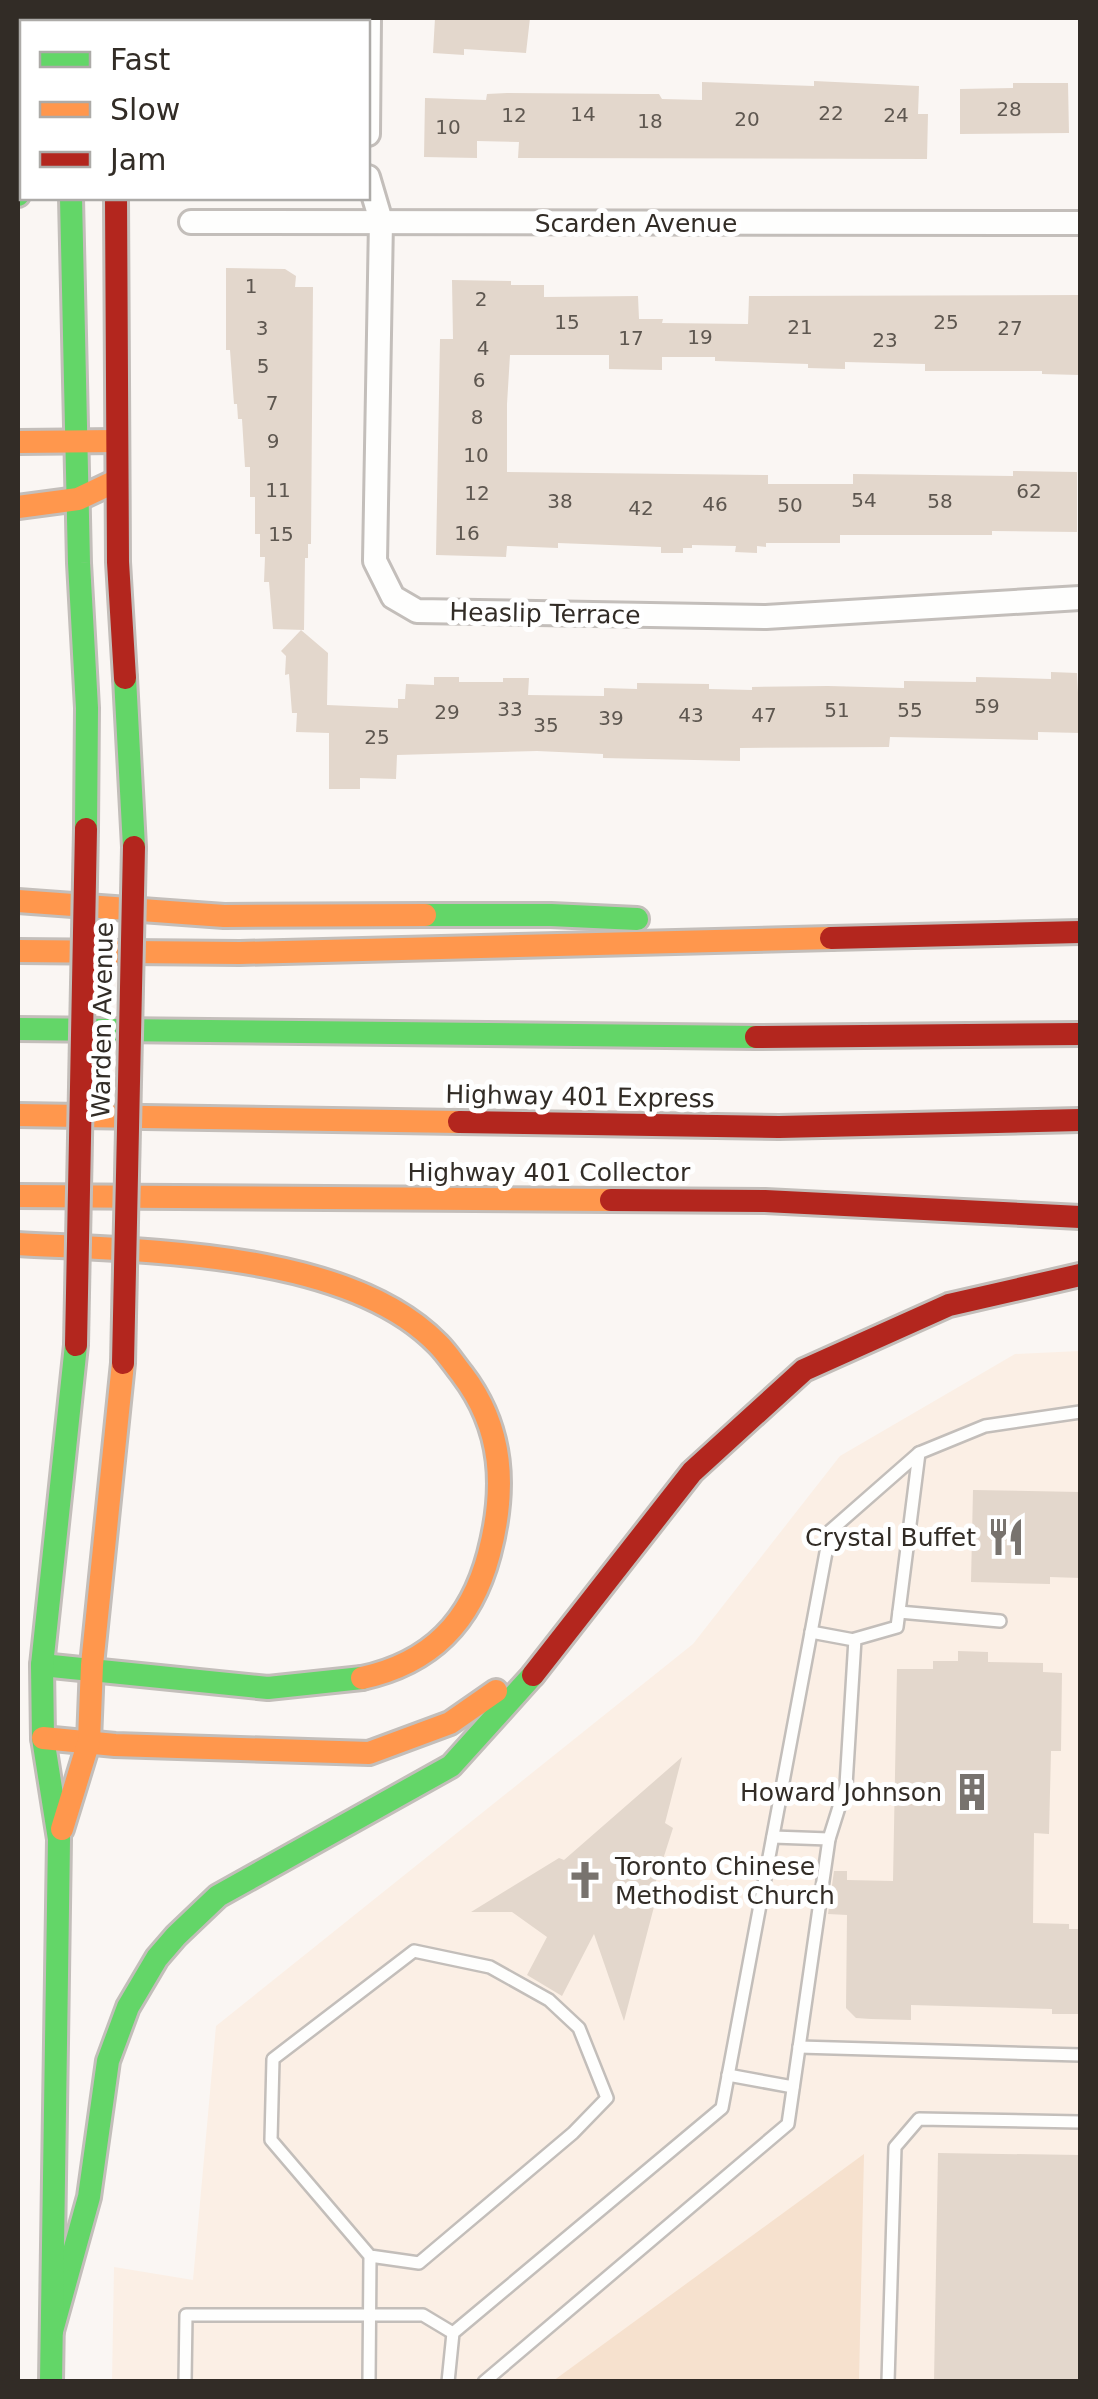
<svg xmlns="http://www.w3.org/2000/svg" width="1098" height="2399" font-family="'DejaVu Sans',sans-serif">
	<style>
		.built { fill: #fbefe5 }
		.green { fill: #f6e1ce }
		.building { fill: #e3d7cc }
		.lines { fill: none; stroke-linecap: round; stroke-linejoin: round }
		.lane-casing { stroke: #c3beba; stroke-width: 16 }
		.street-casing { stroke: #c3beba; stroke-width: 28 }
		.fast-casing { stroke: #c3beba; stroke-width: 28 }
		.slow-casing { stroke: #c3beba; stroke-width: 28 }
		.jam-casing { stroke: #c3beba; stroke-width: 28 }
		.lane { stroke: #fefefd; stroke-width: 11 }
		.street { stroke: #fefefd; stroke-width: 22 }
		.fast { stroke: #63d668; stroke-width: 22 }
		.slow { stroke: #ff974d; stroke-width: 22 }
		.jam { stroke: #b3261e; stroke-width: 22 }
		.jam-bridge-casing { stroke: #c3beba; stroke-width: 28; stroke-linecap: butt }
		.jam-bridge { stroke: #b3261e; stroke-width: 22 }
		.labels { text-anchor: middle; stroke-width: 10; stroke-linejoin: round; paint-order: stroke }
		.number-label { font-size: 20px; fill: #5e5750 }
		.street-label { font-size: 25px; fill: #322c26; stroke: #fff }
		.poi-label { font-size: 25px; fill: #322c26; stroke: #fff; text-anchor: end }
	</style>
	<rect width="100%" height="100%" fill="#faf6f3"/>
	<!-- built -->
	<polygon class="built" points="1080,1351 1080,2381 112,2382 114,2267 193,2280 216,2026 693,1644 840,1456 1015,1354"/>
	<!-- green -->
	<polygon class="green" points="864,2154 859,2381 553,2381"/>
	<!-- building -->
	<g class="building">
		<polygon points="435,18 530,18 526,53 464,49 464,55 433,53"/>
		<polygon points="814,81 919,86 918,114 928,114 927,159 518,158 519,142 477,141 477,158 424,157 425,98 486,100 487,94 507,93 644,94 659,94 662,99 702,100 702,82 814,86"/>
		<polygon points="1013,83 1068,83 1069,133 960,134 960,89 1013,88"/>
		<polygon points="226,268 285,269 296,276 295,287 313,287 311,544 308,544 308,558 305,558 304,630 273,629 269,582 264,582 265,557 260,557 260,534 255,534 255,497 250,497 250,467 245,467 242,419 238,419 237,404 234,404 230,350 226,350"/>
		<polygon points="452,280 511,281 511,285 544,285 544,297 638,296 639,319 663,319 662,323 748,324 749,296 1080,295 1079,375 1042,374 1042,371 925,371 925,364 845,362 845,369 808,368 808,364 715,361 715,357 662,357 662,370 609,369 609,355 510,355 507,404 507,472 768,475 768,484 853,484 853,474 1013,476 1013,471 1077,472 1077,532 992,531 992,535 840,535 840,543 766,543 766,547 757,546 757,553 735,552 736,546 692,545 692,548 683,548 683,553 661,553 661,547 558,543 558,548 507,546 506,557 436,555 440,339 453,339"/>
		<polygon points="301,630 328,653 327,705 398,708 398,699 405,699 406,684 434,685 434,677 459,677 459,682 503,682 503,678 529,678 528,695 604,696 604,688 637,689 637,683 709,684 709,689 752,690 752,687 828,686 904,688 904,681 976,682 976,677 1051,679 1051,672 1077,673 1080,733 1038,732 1038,740 890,737 889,747 740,748 740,761 603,758 603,754 537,751 397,755 396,779 360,778 360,789 329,789 329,733 296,732 297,713 292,713 289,674 285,675 286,656 281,651"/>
		<polygon points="973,1490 1080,1492 1080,1578 1050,1577 1050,1584 971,1582"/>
		<polygon points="958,1651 988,1652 988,1662 1043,1663 1043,1672 1062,1673 1061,1751 1051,1751 1049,1834 1034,1833 1033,1923 1069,1924 1069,1929 1080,1929 1080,2014 1052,2014 1052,2009 911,2005 911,2020 871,2019 856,2018 846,2008 847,1915 828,1914 834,1871 847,1871 847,1880 893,1881 897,1669 933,1669 933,1661 958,1661"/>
		<polygon points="682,1757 665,1823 673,1828 650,1900 655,1903 624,2021 594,1934 562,1996 527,1975 547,1937 512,1912 471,1912 559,1858 564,1860"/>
		<polygon points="938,2153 1080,2155 1080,2382 934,2382"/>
	</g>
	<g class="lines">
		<!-- lane casing -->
		<g class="lane-casing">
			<g id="lane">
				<polyline points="899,1612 1000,1621"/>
				<polyline points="811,1632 854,1640"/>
				<polyline points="773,1837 829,1839"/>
				<polyline points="799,2047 1080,2055"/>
				<polyline points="728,2075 793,2087"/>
				<polyline points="185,2382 186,2315 423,2315 453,2333"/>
				<polyline points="369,2382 370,2256 271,2140 273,2059 414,1951 490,1967 549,2000 579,2028 607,2098 573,2133 419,2263 370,2256"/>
				<polyline points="448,2382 453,2333 722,2108 830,1531 919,1453"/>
				<polyline points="484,2382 788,2124 829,1839 846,1785 855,1639 897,1627 919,1453 985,1426 1080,1412"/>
				<polyline points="888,2382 895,2147 919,2119 1080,2122"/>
			</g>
		</g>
		<!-- street casing -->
		<g class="street-casing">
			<g id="street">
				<polyline points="368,134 369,18"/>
				<polyline points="368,177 381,221 375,561 393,597 417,611 766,617 1080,598"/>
				<polyline points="191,222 1080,223"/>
			</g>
		</g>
		<!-- fast casing -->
		<g class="fast-casing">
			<g id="fast">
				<polyline points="114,18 114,22"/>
				<polyline points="50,22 51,18"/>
				<polyline points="18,195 22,176"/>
				<polyline points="71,198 79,563 87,708 86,829"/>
				<polyline points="125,678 134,847"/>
				<polyline points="425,915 551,915 637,919"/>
				<polyline points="18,1029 756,1037"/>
				<polyline points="42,1665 268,1688 362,1678"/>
				<polyline points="52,2331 89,2197 108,2061 128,2007 157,1958 176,1936 218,1896 451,1766 533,1675"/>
				<polyline points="51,2382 59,1839 43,1738 42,1665 76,1345"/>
			</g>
		</g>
		<!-- slow casing -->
		<g class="slow-casing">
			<g id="slow">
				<polyline points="18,442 117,441"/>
				<polyline points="18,507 78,499 116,481"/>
				<polyline points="18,901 224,916 425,915"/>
				<polyline points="18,951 240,953 831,938"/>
				<polyline points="18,1115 459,1122"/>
				<polyline points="18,1196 611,1200"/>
				<path d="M18,1244C141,1251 347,1250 438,1344C447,1353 454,1364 462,1374C504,1429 506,1489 489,1554C471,1622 431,1663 362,1678"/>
				<polyline points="43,1738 115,1745 369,1753 450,1723 496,1691"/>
				<polyline points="62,1829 89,1741 92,1665 123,1363"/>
			</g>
		</g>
		<!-- jam casing -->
		<g class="jam-casing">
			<g id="jam">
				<polyline points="116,198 118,562 125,678"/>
				<polyline points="831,938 1080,932"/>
				<polyline points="756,1037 1080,1034"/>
				<polyline points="459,1122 779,1127 1080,1120"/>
				<polyline points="611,1200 765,1201 1080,1217"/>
				<polyline points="533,1675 692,1472 804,1370 949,1305 1080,1275"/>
			</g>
		</g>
		<!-- lane -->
		<use href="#lane" class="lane"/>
		<!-- street -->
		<use href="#street" class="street"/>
		<!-- fast -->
		<use href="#fast" class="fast"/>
		<!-- slow -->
		<use href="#slow" class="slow"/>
		<!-- jam -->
		<use href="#jam" class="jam"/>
		<!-- jam-bridge casing -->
		<g class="jam-bridge-casing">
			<g id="jam-bridge">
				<polyline points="76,1345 86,829"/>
				<polyline points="123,1363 134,847"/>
			</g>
		</g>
		<!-- jam-bridge -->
		<use href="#jam-bridge" class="jam-bridge"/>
	</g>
	<!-- icons -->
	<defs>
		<g id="restaurant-bare" transform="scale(3)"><path d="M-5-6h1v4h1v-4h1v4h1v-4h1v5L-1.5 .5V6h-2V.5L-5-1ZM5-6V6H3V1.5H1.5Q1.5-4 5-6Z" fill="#78736e" stroke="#fff" stroke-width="2.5" paint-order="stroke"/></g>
		<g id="building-bare" transform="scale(3)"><path d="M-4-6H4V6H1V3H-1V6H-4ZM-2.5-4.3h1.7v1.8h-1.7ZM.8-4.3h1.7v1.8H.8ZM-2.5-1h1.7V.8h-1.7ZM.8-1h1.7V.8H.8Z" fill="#78736e" stroke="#fff" stroke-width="2.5" paint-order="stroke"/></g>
		<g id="church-bare" transform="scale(3)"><path d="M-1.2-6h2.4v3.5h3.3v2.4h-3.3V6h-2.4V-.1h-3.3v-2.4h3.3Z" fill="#78736e" stroke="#fff" stroke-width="2.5" paint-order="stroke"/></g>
	</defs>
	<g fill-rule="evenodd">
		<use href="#restaurant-bare" x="1006" y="1537"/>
		<use href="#building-bare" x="972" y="1792"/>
		<use href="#church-bare" x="585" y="1880"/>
	</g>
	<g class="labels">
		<!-- number labels -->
		<g class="number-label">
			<text x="1009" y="116">28</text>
			<text x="831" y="120">22</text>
			<text x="583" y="121">14</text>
			<text x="514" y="122">12</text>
			<text x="896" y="122">24</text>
			<text x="747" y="126">20</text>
			<text x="650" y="128">18</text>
			<text x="448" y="134">10</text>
			<text x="251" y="293">1</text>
			<text x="481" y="306">2</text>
			<text x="567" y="329">15</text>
			<text x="946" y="329">25</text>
			<text x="800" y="334">21</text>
			<text x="262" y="335">3</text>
			<text x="1010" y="335">27</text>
			<text x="700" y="344">19</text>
			<text x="631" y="345">17</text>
			<text x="885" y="347">23</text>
			<text x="483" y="355">4</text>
			<text x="263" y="373">5</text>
			<text x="479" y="387">6</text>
			<text x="272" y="410">7</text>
			<text x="477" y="424">8</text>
			<text x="273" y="448">9</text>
			<text x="476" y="462">10</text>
			<text x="278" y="497">11</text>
			<text x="1029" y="498">62</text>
			<text x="477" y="500">12</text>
			<text x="864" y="507">54</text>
			<text x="560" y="508">38</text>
			<text x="940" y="508">58</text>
			<text x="715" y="511">46</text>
			<text x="790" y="512">50</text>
			<text x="641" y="515">42</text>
			<text x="467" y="540">16</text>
			<text x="281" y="541">15</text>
			<text x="987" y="713">59</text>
			<text x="510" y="716">33</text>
			<text x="837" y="717">51</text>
			<text x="910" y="717">55</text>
			<text x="447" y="719">29</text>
			<text x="691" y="722">43</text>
			<text x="764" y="722">47</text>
			<text x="611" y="725">39</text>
			<text x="546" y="732">35</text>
			<text x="377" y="744">25</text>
		</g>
		<!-- street labels -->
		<g class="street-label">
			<text x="636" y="232">Scarden Avenue</text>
			<text transform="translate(545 613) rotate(1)" y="9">Heaslip Terrace</text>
			<text transform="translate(102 1020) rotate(-89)" y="9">Warden Avenue</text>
			<text transform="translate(580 1096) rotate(1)" y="9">Highway 401 Express</text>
			<text x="549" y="1181">Highway 401 Collector</text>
		</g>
		<!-- poi labels -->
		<g class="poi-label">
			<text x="976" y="1546">Crystal Buffet</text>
			<text x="942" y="1801">Howard Johnson</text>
			<text x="615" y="1875" text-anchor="start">Toronto Chinese<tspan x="615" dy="29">Methodist Church</tspan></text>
		</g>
	</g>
	<!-- border -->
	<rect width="1098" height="2399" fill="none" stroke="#322c26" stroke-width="40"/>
	<!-- legend -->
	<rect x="20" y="20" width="350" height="180" fill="#ffffff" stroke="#adaba8" stroke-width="2.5"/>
	<rect x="40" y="52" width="50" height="15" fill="#63d668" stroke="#adaba8" stroke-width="2.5"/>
	<text x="110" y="70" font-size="30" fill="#322c26">Fast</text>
	<rect x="40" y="102" width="50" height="15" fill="#ff974d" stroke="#adaba8" stroke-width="2.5"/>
	<text x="110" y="120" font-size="30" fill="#322c26">Slow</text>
	<rect x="40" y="152" width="50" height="15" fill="#b3261e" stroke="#adaba8" stroke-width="2.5"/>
	<text x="110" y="170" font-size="30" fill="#322c26">Jam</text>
</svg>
